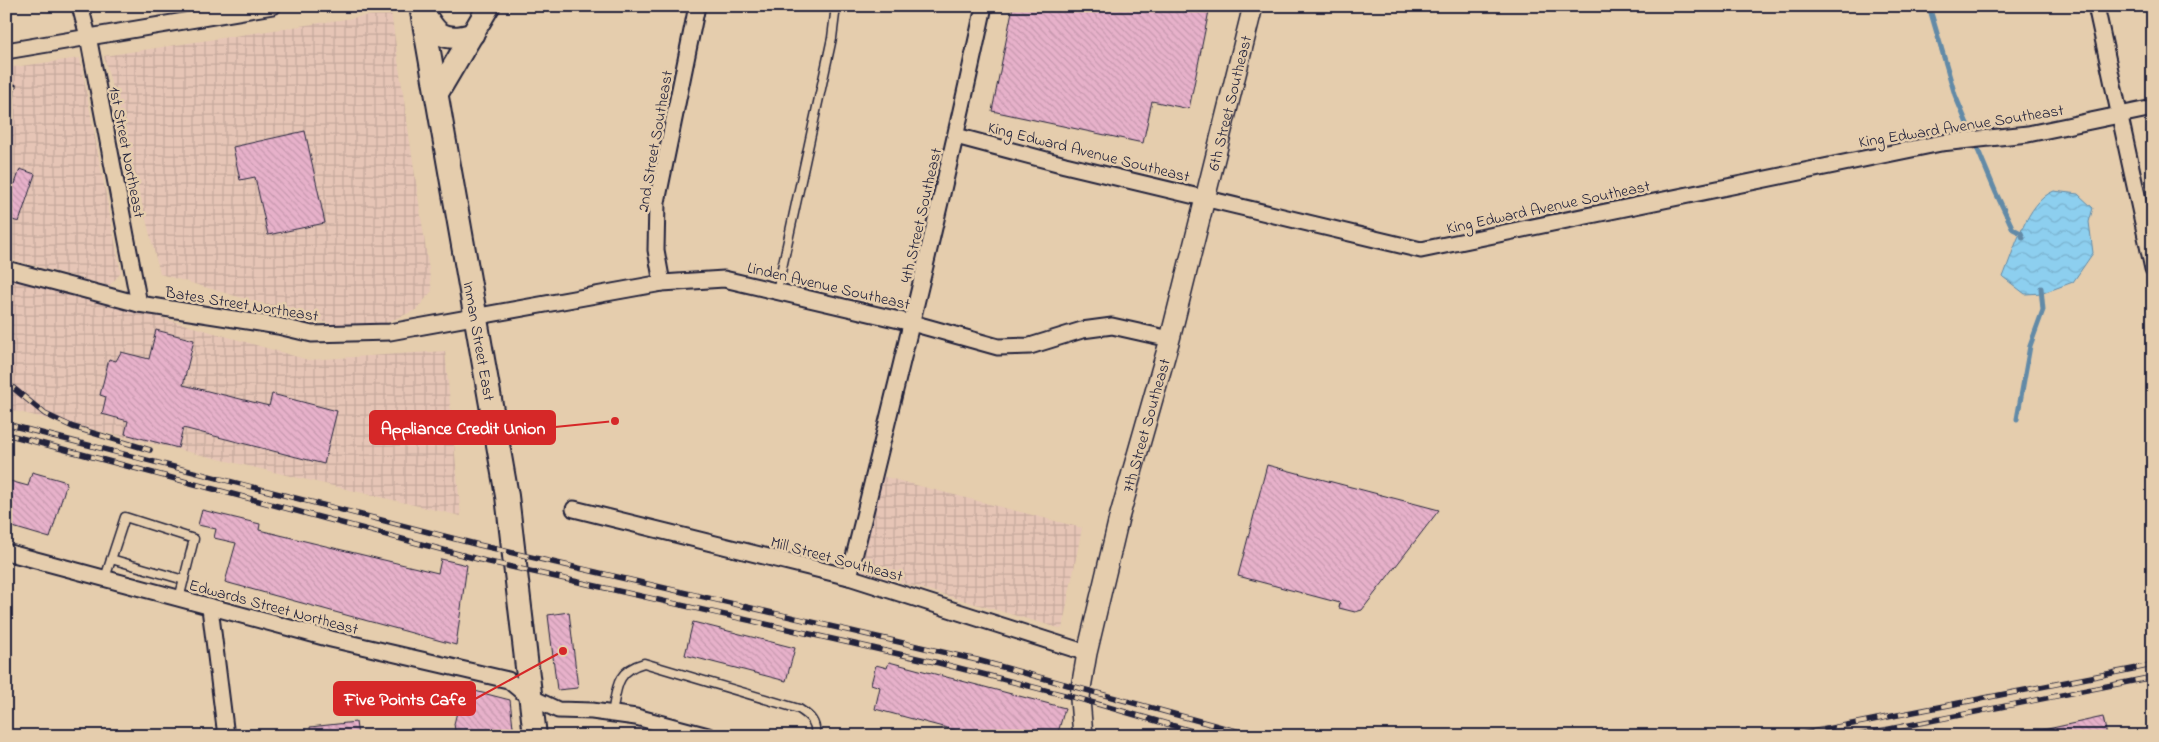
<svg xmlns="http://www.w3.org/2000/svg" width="2159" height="742" font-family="'Indie Flower',sans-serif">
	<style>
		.industrial { fill: url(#industrial-grid) }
		.water { fill: url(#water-waves); stroke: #628aa7 }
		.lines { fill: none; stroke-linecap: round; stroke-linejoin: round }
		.stream { stroke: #628aa7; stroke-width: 5 }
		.building { fill: url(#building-back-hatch); stroke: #22223b }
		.service-casing { stroke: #22223b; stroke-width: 11 }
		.minor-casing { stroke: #22223b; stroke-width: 19 }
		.tertiary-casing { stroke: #22223b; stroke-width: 22 }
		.secondary-casing { stroke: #22223b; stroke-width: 25 }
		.primary-casing { stroke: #22223b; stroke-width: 26 }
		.service { stroke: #e5cdad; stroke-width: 8 }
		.minor { stroke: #e5cdad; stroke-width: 15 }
		.tertiary { stroke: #e5cdad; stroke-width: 19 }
		.secondary { stroke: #e5cdad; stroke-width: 21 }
		.primary { stroke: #e5cdad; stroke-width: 22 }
		.rail-casing { stroke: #22223b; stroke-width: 5.5 }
		.rail { stroke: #e5cdad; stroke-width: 4; stroke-dasharray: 11; stroke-linecap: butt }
		.labels { text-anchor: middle; stroke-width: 5; stroke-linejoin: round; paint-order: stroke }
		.street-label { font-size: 16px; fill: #22223b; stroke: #e5cdad }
		.leader { fill: none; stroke: #d62828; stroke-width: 2 }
		.callout-dot { fill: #d62828; stroke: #e5cdad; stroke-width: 2 }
		.callout { fill: #d62828; stroke: #d62828; stroke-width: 2 }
		.callout-label { font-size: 18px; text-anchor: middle; font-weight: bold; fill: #fff }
	</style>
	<defs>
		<pattern id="industrial-grid" width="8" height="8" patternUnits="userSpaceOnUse" patternTransform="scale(1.25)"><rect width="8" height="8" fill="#e6c5b6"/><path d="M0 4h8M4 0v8" fill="none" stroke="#c5a99d"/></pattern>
		<pattern id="water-waves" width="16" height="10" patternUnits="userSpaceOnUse" patternTransform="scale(1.25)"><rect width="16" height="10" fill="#8dcfef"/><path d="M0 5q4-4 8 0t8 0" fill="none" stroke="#79b1ce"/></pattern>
		<pattern id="building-back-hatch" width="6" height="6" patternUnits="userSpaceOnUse" patternTransform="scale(1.25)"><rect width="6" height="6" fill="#e7b1ca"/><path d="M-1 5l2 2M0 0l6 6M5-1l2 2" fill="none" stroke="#c698ae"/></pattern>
	</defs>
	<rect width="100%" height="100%" fill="#e5cdad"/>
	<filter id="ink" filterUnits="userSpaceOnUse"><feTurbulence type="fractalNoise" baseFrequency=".02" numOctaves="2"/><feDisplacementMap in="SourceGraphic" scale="10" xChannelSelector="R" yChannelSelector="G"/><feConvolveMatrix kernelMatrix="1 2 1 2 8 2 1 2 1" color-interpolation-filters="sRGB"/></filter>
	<g filter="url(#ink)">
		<!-- industrial -->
		<g class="industrial">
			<polygon points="391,12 432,291 416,310 362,333 160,274 104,56"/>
			<polygon points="80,58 121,273 109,286 6,258 6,68"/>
			<polygon points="6,273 308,360 445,351 461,516 6,409"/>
			<polygon points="881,476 1082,528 1062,629 861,571"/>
		</g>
		<!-- water -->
		<path class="water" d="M2054,191L2078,194L2093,208L2089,222L2093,253L2073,282L2043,293L2025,294L2003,277C2013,253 2027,201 2054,191Z"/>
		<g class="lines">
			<!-- stream -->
			<g class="stream">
				<polyline points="1929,6 1955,95 1996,193 2013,229 2021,233 2023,238"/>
				<polyline points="2017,419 2030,346 2043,310 2041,288"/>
			</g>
		</g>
		<!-- building -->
		<g class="building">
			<polygon points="1013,6 1210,6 1189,109 1152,101 1143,143 992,111"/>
			<polygon points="305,131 325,223 268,235 255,177 240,180 233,147"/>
			<polygon points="20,169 35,174 19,222 6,218 6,181 15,184"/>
			<polygon points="156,330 194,340 183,385 269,406 272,394 337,411 324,464 183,428 178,448 125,434 128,421 102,414 106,397 100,395 109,359 116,361 121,352 149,359"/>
			<polygon points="1267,465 1439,510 1362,610 1355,612 1339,608 1340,603 1238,576"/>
			<polygon points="32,472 67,482 50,538 6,525 6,480 28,486"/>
			<polygon points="202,510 260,524 259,530 438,573 441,559 467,565 456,645 225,582 236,543 214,538 216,529 198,525"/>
			<polygon points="569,612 578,688 557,690 548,615"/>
			<polygon points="693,622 795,648 786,681 685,655"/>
			<polygon points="889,662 1065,708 1057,736 977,736 875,709 880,687 871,684 876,665 887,668"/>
			<polygon points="463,688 510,700 514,736 456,736 454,724"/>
			<polygon points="2103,717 2107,736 2043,736 2043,730"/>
			<polygon points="356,722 358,736 311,736 310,727"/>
		</g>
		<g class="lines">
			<!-- service casing -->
			<g class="service-casing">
				<g id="service">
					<polyline points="777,291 832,38 836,6"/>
					<polyline points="111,559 184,580"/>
					<polyline points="105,578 125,517 194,539 179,599"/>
					<path d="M612,714C617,689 615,671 644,663L799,709C810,716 817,722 815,736"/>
				</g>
			</g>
			<!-- minor casing -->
			<g class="minor-casing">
				<g id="minor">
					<polyline points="80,6 88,36 139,304"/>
					<polyline points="2096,6 2153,269"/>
					<polyline points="6,51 273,6"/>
					<polyline points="956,136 1065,165 1421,250 1941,143 2028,134 2153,108"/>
					<polyline points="6,269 139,304 278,326 312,334 390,332 662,283 724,279 912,323 998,347 1030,346 1082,330 1112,326 1170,339"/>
					<polyline points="662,283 656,250 657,202 697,6"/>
					<polyline points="574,509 849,577 1087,653"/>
					<polyline points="6,552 331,639 508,680 526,695 558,710 592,711 636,717 708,736"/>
					<path d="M849,577C896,387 943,198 984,6"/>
					<polyline points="210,608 226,736"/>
				</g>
			</g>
			<!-- tertiary casing -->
			<g class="tertiary-casing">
				<g id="tertiary">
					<path id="s1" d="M1083,736L1080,699L1081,688L1087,653L1119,518L1170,339L1253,6"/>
				</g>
			</g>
			<!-- secondary casing -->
			<g class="secondary-casing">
				<g id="secondary">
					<path d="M422,8C435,34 443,43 473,34"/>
					<polyline points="437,94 489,6"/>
				</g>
			</g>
			<!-- primary casing -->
			<g class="primary-casing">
				<g id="primary">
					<path id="s2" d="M421,6L507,496L535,736"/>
				</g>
			</g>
			<!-- service -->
			<use href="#service" class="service"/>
			<!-- minor -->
			<use href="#minor" class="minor"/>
			<!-- tertiary -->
			<use href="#tertiary" class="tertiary"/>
			<!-- secondary -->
			<use href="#secondary" class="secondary"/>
			<!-- primary -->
			<use href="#primary" class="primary"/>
			<!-- rail casing -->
			<g class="rail-casing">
				<g id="rail">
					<polyline points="6,111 14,86"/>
					<polyline points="6,382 45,414 73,427 150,450"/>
					<polyline points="6,424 479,545 977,660 1254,736"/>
					<polyline points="6,434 485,561 939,663 1080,699 1209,736"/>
					<polyline points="1791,736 2153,665"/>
					<polyline points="1854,736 2153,677"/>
				</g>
			</g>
			<!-- rail -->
			<use href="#rail" class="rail"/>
		</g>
	</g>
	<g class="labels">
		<!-- street labels -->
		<g class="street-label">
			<text dy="6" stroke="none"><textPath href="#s1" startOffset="652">6th Street Southeast</textPath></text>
			<text transform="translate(1961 125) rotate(-9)" y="6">King Edward Avenue Southeast</text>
			<text transform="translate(654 141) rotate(-80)" y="6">2nd Street Southeast</text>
			<text transform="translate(1089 151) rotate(14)" y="6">King Edward Avenue Southeast</text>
			<text transform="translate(128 152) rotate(79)" y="6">1st Street Northeast</text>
			<text transform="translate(1548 206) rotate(-12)" y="6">King Edward Avenue Southeast</text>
			<text transform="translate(920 215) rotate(-77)" y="6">4th Street Southeast</text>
			<text transform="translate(829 285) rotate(13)" y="6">Linden Avenue Southeast</text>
			<text transform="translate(242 303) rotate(9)" y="6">Bates Street Northeast</text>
			<text dy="6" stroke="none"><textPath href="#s2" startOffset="340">Inman Street East</textPath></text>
			<text dy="6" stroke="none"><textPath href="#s1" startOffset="319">7th Street Southeast</textPath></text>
			<text transform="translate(837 558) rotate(15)" y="6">Mill Street Southeast</text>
			<text transform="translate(274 606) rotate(15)" y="6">Edwards Street Northeast</text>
		</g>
	</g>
	<!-- callouts -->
	<path class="leader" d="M615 421L555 427M563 651L475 699"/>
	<g class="callout-dot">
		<circle cx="615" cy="421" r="5"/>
		<circle cx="563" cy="651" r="5"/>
	</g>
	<g class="callout">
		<rect x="370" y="411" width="185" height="33" rx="5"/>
		<rect x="334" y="682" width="141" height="33" rx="5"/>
	</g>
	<g class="callout-label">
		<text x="463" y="434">Appliance Credit Union</text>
		<text x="405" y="705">Five Points Cafe</text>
	</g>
	<!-- margin -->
	<rect width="2159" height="742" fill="none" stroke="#e5cdad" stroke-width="25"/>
	<rect x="12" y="12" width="2134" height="717" fill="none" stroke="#22223b" stroke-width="2" filter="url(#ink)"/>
</svg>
